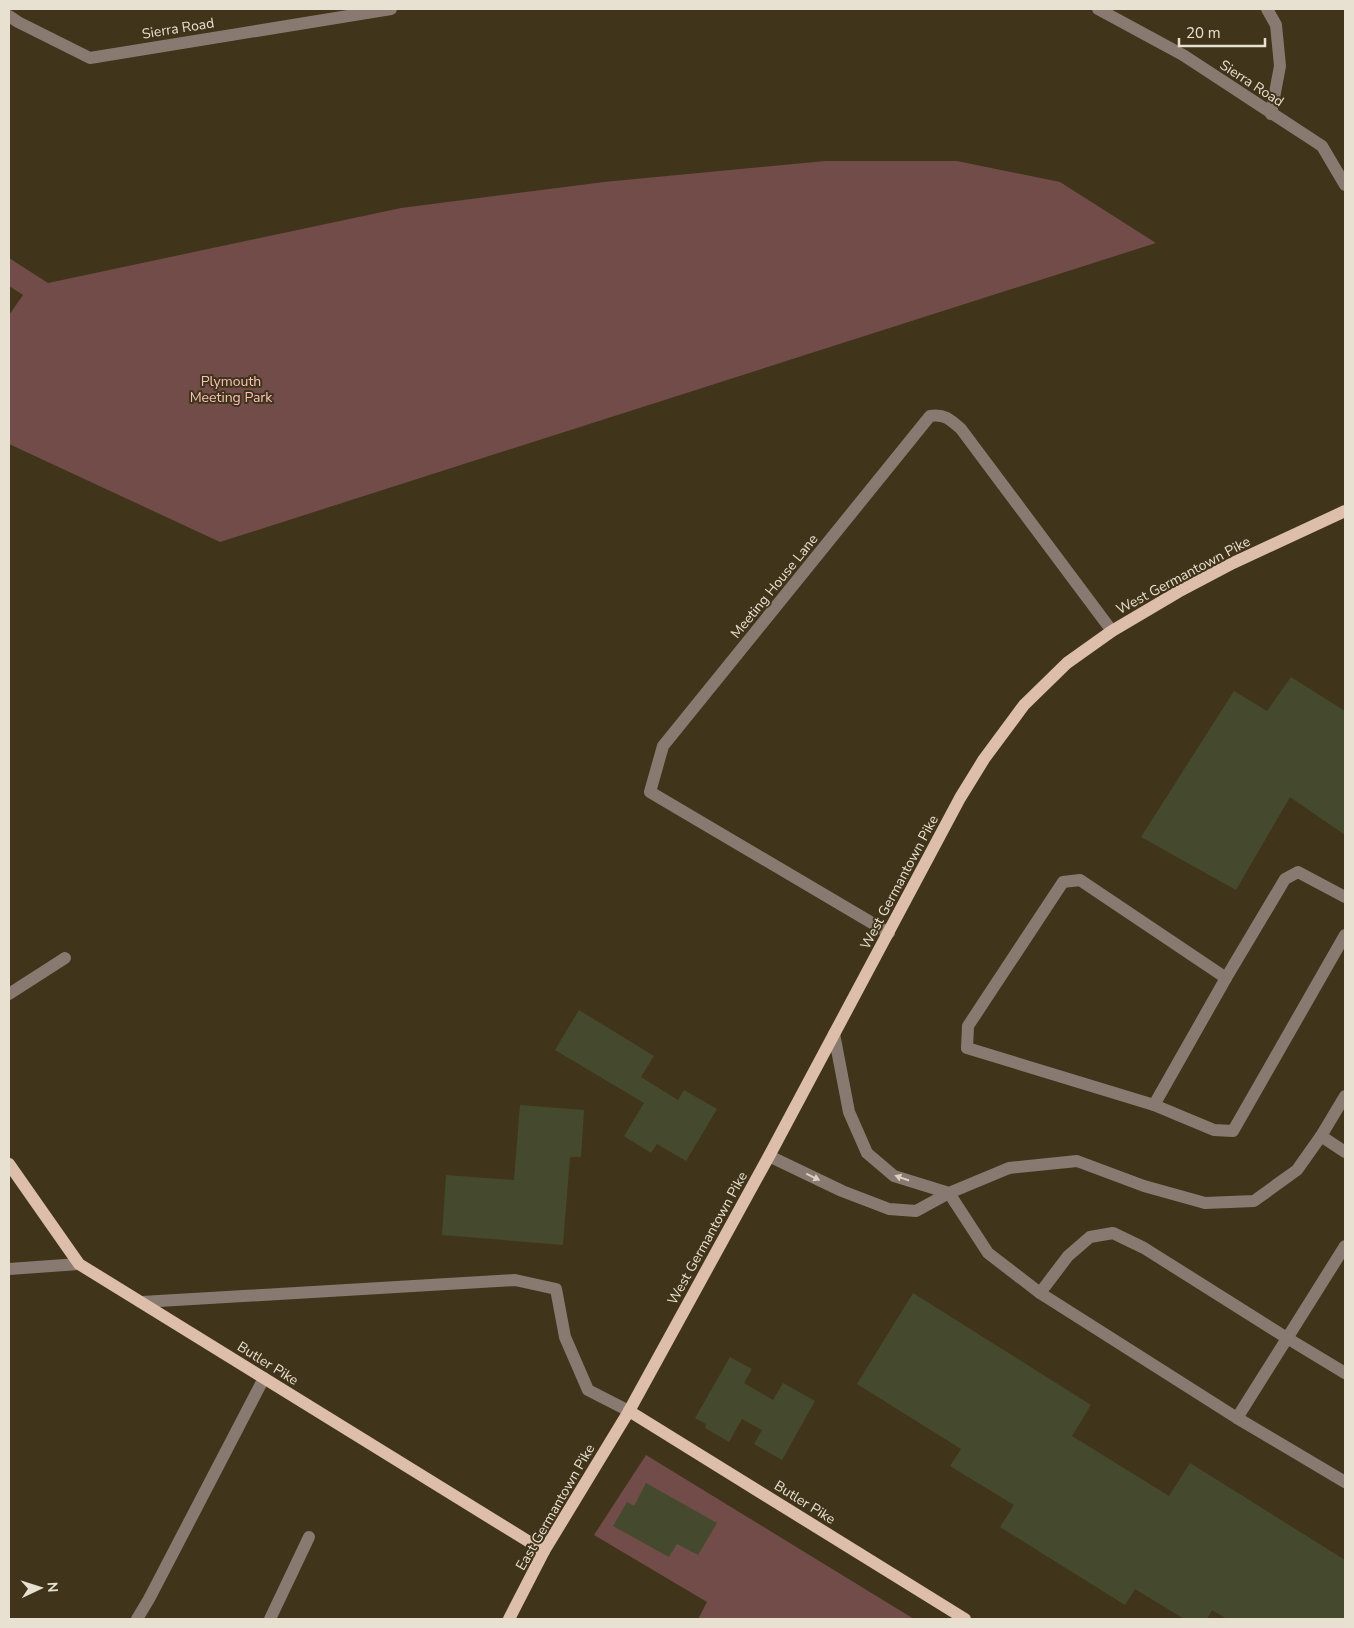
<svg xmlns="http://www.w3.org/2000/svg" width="1354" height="1628" font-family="'Nunito Sans',sans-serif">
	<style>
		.green { fill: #714c49 }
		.building { fill: #454a2e }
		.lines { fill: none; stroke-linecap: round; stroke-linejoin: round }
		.minor { stroke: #897a71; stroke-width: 12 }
		.major { stroke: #ddbeab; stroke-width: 12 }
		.oneway { fill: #dad1c3 }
		.labels { text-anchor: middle; stroke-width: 4; stroke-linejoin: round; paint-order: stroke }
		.street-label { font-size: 14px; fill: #e8e0d1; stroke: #40341a }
		.park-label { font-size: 14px; fill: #fac1bc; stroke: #40341a }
	</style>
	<rect width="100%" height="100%" fill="#40341a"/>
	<!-- green -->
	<g class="green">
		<polygon points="825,161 957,161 1060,182 1156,243 220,542 9,444 9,315 23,295 9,286 9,258 48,283 401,208 604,182"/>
		<polygon points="646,1455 914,1619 698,1619 707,1602 594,1535"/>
	</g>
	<!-- building -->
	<g class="building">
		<polygon points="1291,677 1345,711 1345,835 1290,797 1236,890 1141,837 1234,691 1267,711"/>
		<polygon points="579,1010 654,1056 641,1077 678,1100 684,1090 717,1109 686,1161 657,1144 651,1153 624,1136 644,1103 555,1050"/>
		<polygon points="520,1105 584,1110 581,1157 570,1157 563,1245 442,1235 446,1175 514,1180"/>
		<polygon points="913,1293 1091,1405 1072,1436 1169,1496 1190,1463 1345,1560 1345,1619 1227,1619 1212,1610 1207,1619 1184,1619 1135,1589 1125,1605 1000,1527 1014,1505 950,1466 961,1449 857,1384"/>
		<polygon points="730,1357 752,1369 744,1383 773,1400 783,1383 815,1401 782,1460 754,1444 762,1430 742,1419 729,1442 705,1428 706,1424 695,1418"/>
		<polygon points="646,1483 717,1523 698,1555 677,1544 669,1557 613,1526 627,1502 634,1506"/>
	</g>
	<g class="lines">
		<!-- minor -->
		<g class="minor">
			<polyline points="1098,9 1183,55 1322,146 1345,185"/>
			<polyline points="1267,9 1276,25 1280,66 1271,114"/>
			<polyline points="9,16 18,22 90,58 391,9"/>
			<polyline points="1345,897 1298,872 1285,879 1226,978 1080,880 1063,882 968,1026 967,1048 1154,1105 1214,1130 1233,1131 1345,935"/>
			<path d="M889,933L650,792L663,746L930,416C945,414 950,419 961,429L1112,631"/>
			<polyline points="9,994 65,958"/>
			<polyline points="834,1034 849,1112 867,1153 894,1176 949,1193 988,1253 1040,1293 1237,1418 1345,1482"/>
			<polyline points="1154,1105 1226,978"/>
			<polyline points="1321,1136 1345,1152"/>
			<polyline points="769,1156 842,1191 889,1209 916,1211 949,1193 1009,1168 1077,1161 1144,1186 1205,1203 1254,1201 1297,1170 1321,1136 1345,1096"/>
			<polyline points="9,1269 79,1264"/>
			<polyline points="1040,1293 1068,1256 1090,1237 1113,1233 1144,1248 1287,1338 1345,1373"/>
			<polyline points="142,1302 515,1280 556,1289 565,1337 588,1390 629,1411"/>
			<polyline points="1237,1418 1345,1246"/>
			<polyline points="137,1619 149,1599 264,1378"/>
			<polyline points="270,1619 309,1537"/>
		</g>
		<!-- major -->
		<g class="major">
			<polyline points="9,1164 79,1264 544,1551"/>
			<polyline points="629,1411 965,1619"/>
			<polyline points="509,1619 544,1551 629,1411 769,1156 960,798 984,759 1024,705 1067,663 1112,631 1178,592 1233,563 1345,511"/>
		</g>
	</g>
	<!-- one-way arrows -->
	<defs><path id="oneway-solid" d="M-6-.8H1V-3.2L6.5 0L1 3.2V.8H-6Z" transform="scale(1.25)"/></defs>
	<g class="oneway">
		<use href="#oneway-solid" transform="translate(813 1177) rotate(26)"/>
		<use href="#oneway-solid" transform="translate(902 1178) rotate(-161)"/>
	</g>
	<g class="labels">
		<!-- street labels -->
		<g class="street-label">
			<text transform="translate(178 28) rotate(-9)" y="5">Sierra Road</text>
			<text transform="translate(1252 83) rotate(33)" y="5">Sierra Road</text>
			<text transform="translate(1183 575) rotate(-28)" y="5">West Germantown Pike</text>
			<text transform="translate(774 586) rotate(-51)" y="5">Meeting House Lane</text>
			<text transform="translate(899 882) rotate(-62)" y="5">West Germantown Pike</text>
			<text transform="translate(707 1238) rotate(-61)" y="5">West Germantown Pike</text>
			<text transform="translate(268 1363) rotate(32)" y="5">Butler Pike</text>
			<text transform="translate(805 1502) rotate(32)" y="5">Butler Pike</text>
			<text transform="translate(555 1507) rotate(-60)" y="5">East Germantown Pike</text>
		</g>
		<!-- park labels -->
		<g class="park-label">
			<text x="231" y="386">Plymouth<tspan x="231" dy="16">Meeting Park</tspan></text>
		</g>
	</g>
	<!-- border -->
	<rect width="1354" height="1628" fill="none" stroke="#e8e0d1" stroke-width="20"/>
	<!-- north arrow -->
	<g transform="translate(40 1588) rotate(86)" stroke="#40341a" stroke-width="4" paint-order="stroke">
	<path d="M0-4L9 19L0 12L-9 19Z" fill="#e8e0d1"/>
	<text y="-8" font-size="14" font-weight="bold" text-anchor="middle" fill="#e8e0d1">N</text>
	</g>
	<!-- scale -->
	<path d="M1179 38v8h86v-8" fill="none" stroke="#e8e0d1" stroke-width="2.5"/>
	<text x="1186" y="38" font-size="15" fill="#e8e0d1" stroke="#40341a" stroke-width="4" paint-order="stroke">20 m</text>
</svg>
